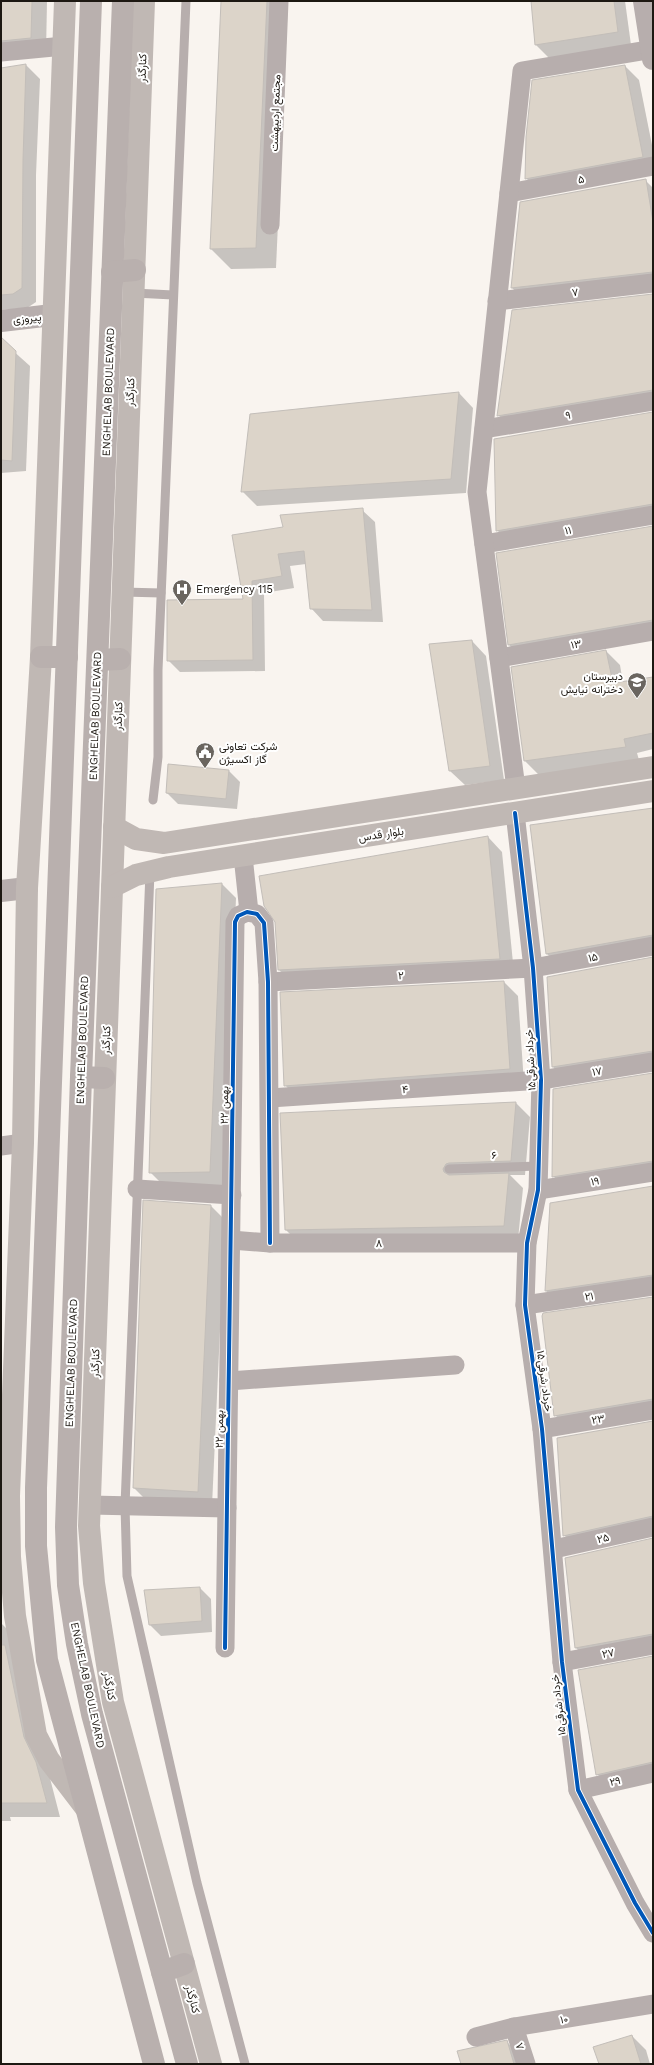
<svg xmlns="http://www.w3.org/2000/svg" width="654" height="2065" font-family="'Work Sans',Vazirmatn,sans-serif">
	<style>
		.shadow { fill: #0003 }
		.building { fill: #dcd4c9; stroke: #c3beb9 }
		.lines { fill: none; stroke-linecap: round; stroke-linejoin: round }
		.service { stroke: #b7aead; stroke-width: 9 }
		.minor { stroke: #b7aead; stroke-width: 19 }
		.tertiary { stroke: #b7aead; stroke-width: 22 }
		.secondary { stroke: #c0b8b4; stroke-width: 22 }
		.primary { stroke: #b9b0ae; stroke-width: 22 }
		.cycleway-casing { stroke: #fff; stroke-width: 6 }
		.cycleway { stroke: #0057b8; stroke-width: 4 }
		.labels { text-anchor: middle; stroke-width: 4; stroke-linejoin: round; paint-order: stroke }
		.street-label { font-size: 11px; fill: #1d1812; stroke: #fff }
		.poi-label { font-size: 11px; fill: #1d1812; stroke: #fff; text-anchor: start }
	</style>
	<rect width="100%" height="100%" fill="#f9f4ef"/>
	<!-- shadow -->
	<g class="shadow">
		<polygon points="1,1 47,1 46,53 1,59"/>
		<polygon points="222,1 288,1 276,268 231,269 211,249"/>
		<polygon points="532,1 625,1 631,45 549,58 536,45"/>
		<polygon points="26,65 40,79 36,175 36,302 27,308 1,310 1,69"/>
		<polygon points="625,66 639,80 653,150 653,172 540,193 526,178"/>
		<polygon points="645,180 653,188 653,288 527,302 512,288 521,203"/>
		<polygon points="653,295 653,406 513,429 498,415"/>
		<polygon points="1,340 30,366 26,471 1,473"/>
		<polygon points="459,393 473,408 466,493 257,506 243,492 251,415"/>
		<polygon points="653,413 653,520 511,545 497,530"/>
		<polygon points="362,510 375,522 383,622 323,621 311,608 306,564 290,566 294,588 264,593 265,671 180,672 168,660 244,600 233,536 284,528"/>
		<polygon points="653,527 653,636 524,659 509,645"/>
		<polygon points="472,641 486,656 504,780 465,785 450,771"/>
		<polygon points="606,651 620,665 623,683 653,678 653,749 637,753 639,760 539,775 525,761 512,668"/>
		<polygon points="229,771 240,782 237,809 178,804 167,793"/>
		<polygon points="653,809 653,950 561,968 547,954 531,826"/>
		<polygon points="488,837 502,852 514,973 294,984 279,970 276,921"/>
		<polygon points="222,884 236,898 224,1186 165,1187 150,1172 157,890"/>
		<polygon points="653,959 653,1067 567,1081 553,1067"/>
		<polygon points="504,982 518,996 524,1083 299,1100 285,1085"/>
		<polygon points="653,1074 653,1178 568,1190 553,1176"/>
		<polygon points="516,1103 530,1117 525,1175 510,1175 523,1188 518,1240 300,1244 286,1230 281,1114"/>
		<polygon points="653,1187 653,1291 560,1305 546,1291"/>
		<polygon points="211,1206 225,1220 212,1506 148,1502 134,1488"/>
		<polygon points="653,1298 653,1415 570,1430 555,1415"/>
		<polygon points="653,1422 653,1533 578,1550 564,1535"/>
		<polygon points="653,1539 653,1651 590,1662 576,1648 566,1559"/>
		<polygon points="200,1588 211,1599 212,1632 161,1636 150,1625"/>
		<polygon points="1,1623 13,1635 60,1817 10,1817 11,1821 1,1821"/>
		<polygon points="653,1657 653,1780 611,1788 597,1774"/>
		<polygon points="632,2036 646,2050 650,2064 600,2064"/>
		<polygon points="506,2041 520,2055 524,2064 462,2064"/>
	</g>
	<!-- building -->
	<g class="building">
		<polygon points="1,1 32,1 31,38 1,41"/>
		<polygon points="221,1 267,1 256,248 210,249"/>
		<polygon points="531,1 614,1 618,32 535,45"/>
		<polygon points="26,64 23,160 22,288 13,294 1,295 1,68"/>
		<polygon points="625,65 643,157 525,179 526,137 532,80"/>
		<polygon points="646,179 653,222 653,272 511,288 520,202"/>
		<polygon points="653,294 653,390 497,416 512,310"/>
		<polygon points="1,337 16,351 12,461 1,460"/>
		<polygon points="459,392 451,479 241,492 250,414"/>
		<polygon points="653,412 653,504 496,531 494,439"/>
		<polygon points="363,508 372,610 310,609 304,551 278,554 282,576 252,581 253,660 167,661 167,600 243,599 232,535 283,527 280,515"/>
		<polygon points="653,526 653,620 508,645 496,553"/>
		<polygon points="472,640 490,766 449,771 429,644"/>
		<polygon points="606,650 613,683 653,677 653,733 624,739 626,747 524,761 511,667"/>
		<polygon points="168,764 229,770 226,799 166,793"/>
		<polygon points="653,808 653,935 546,954 530,825"/>
		<polygon points="488,836 500,959 278,970 275,922 264,906 259,876"/>
		<polygon points="222,883 210,1172 149,1173 156,889"/>
		<polygon points="653,957 653,1051 552,1067 547,977"/>
		<polygon points="504,981 510,1069 284,1086 280,992"/>
		<polygon points="653,1073 653,1161 552,1177 553,1089"/>
		<polygon points="516,1102 511,1161 449,1163 446,1164 443,1169 444,1172 449,1175 509,1173 504,1226 285,1230 280,1113"/>
		<polygon points="653,1186 653,1275 545,1291 550,1203"/>
		<polygon points="143,1200 211,1205 198,1492 133,1488"/>
		<polygon points="653,1297 653,1399 554,1416 542,1316 543,1313"/>
		<polygon points="653,1421 653,1516 563,1536 557,1438"/>
		<polygon points="653,1538 653,1634 575,1648 565,1558"/>
		<polygon points="200,1587 202,1621 149,1625 144,1590"/>
		<polygon points="1,1645 5,1645 24,1737 36,1762 47,1803 1,1803"/>
		<polygon points="653,1656 653,1762 596,1775 578,1670"/>
		<polygon points="632,2035 641,2064 599,2064 593,2047"/>
		<polygon points="507,2040 514,2064 461,2064 457,2051"/>
	</g>
	<g class="lines">
		<!-- service -->
		<g class="service">
			<polyline points="134,293 173,295"/>
			<polyline points="123,592 161,593"/>
			<polyline points="153,800 158,757 158,670 186,1"/>
			<polyline points="150,872 125,1506 127,1576 197,1883 245,2064"/>
			<polyline points="449,1169 539,1166"/>
		</g>
		<!-- minor -->
		<g class="minor">
			<polyline points="1,52 64,46"/>
			<polyline points="509,193 653,166"/>
			<polyline points="270,225 279,1"/>
			<polyline points="497,301 653,283"/>
			<polyline points="484,429 653,401"/>
			<polyline points="484,544 653,515"/>
			<polyline points="499,658 653,631"/>
			<polyline points="516,788 477,492 522,71 653,49"/>
			<polyline points="515,813 533,968 541,1080 538,1190 527,1243 525,1305 542,1429 562,1662 578,1790 635,1903 653,1933"/>
			<polyline points="243,856 249,912"/>
			<polyline points="268,982 533,968 653,946"/>
			<polyline points="270,1098 541,1080 653,1062"/>
			<polyline points="1,1146 23,1143"/>
			<polyline points="137,1189 232,1195"/>
			<polyline points="538,1190 653,1172"/>
			<polyline points="231,1240 270,1243 527,1243"/>
			<polyline points="525,1305 653,1286"/>
			<polyline points="229,1381 455,1365"/>
			<polyline points="542,1429 653,1410"/>
			<polyline points="90,1505 227,1508"/>
			<polyline points="554,1549 653,1527"/>
			<polyline points="225,1648 235,922 238,916 247,912 257,914 264,923 268,982 270,1243"/>
			<polyline points="562,1662 653,1645"/>
			<polyline points="578,1790 653,1773"/>
			<polyline points="514,2027 526,2064"/>
			<polyline points="476,2037 514,2027 653,2004"/>
		</g>
		<!-- tertiary -->
		<g class="tertiary">
			<polyline points="644,1 653,59"/>
			<polyline points="1,321 52,315"/>
			<polyline points="1,891 27,888"/>
		</g>
		<!-- secondary -->
		<g class="secondary">
			<polyline points="65,1 41,657 27,888 23,1143 9,1496 10,1557 15,1616 36,1735 49,1760 85,1807"/>
			<polyline points="144,1 89,1526 94,1583 113,1702 211,2064"/>
			<polyline points="114,827 136,839 164,843 653,767"/>
			<polyline points="112,887 136,875 169,867 653,791"/>
		</g>
		<!-- primary -->
		<g class="primary">
			<polyline points="91,1 36,1488 36,1546 47,1660 154,2064"/>
			<polyline points="123,1 81,1077 66,1527 68,1585 77,1644 92,1714 187,2064"/>
			<polyline points="112,272 135,270"/>
			<polyline points="41,657 67,657"/>
			<polyline points="98,660 120,659"/>
			<polyline points="81,1077 104,1078"/>
			<polyline points="162,1972 184,1964"/>
		</g>
		<!-- cycleway casing -->
		<g class="cycleway-casing">
			<g id="cycleway">
				<polyline points="515,813 533,968 541,1080 538,1190 527,1243 525,1305 542,1429 562,1662 578,1790 635,1903 653,1933"/>
				<polyline points="225,1648 235,922 238,916 247,912 257,914 264,923 268,982 270,1243"/>
			</g>
		</g>
		<!-- cycleway -->
		<use href="#cycleway" class="cycleway"/>
	</g>
	<!-- icons -->
	<defs>
		<g id="hospital-pin" transform="scale(1)"><path d="M0 17L-7.5 6A9.5 9.5 0 1 1 7.5 6Z" fill="#6a655f" stroke="#fff"/><path d="M-5-5h3v3.5h4V-5h3V5h-3V1.5h-4V5h-3Z" fill="#fff"/></g>
		<g id="school-pin" transform="scale(1)"><path d="M0 17L-7.5 6A9.5 9.5 0 1 1 7.5 6Z" fill="#6a655f" stroke="#fff"/><path d="M0-5L7-2L0 1L-7-2ZM-4 1L0 2.5L4 1V4Q0 6-4 4Z" fill="#fff"/></g>
		<g id="civic-pin" transform="scale(1)"><path d="M0 17L-7.5 6A9.5 9.5 0 1 1 7.5 6Z" fill="#6a655f" stroke="#fff"/><path d="M-.6-6.5H3V-4.5H.6V-3L4-1V1h2V6H-6V1h2V-1L-.6-3ZM-1.2 2.5V6h2.4V2.5Z" fill="#fff"/></g>
	</defs>
	<g fill-rule="evenodd">
		<use href="#hospital-pin" x="182" y="589"/>
		<use href="#school-pin" x="637" y="682"/>
		<use href="#civic-pin" x="205" y="752"/>
	</g>
	<g class="labels">
		<!-- street labels -->
		<g class="street-label">
			<text transform="translate(142 68) rotate(-88)" y="4">کنارگذر</text>
			<text transform="translate(275 113) rotate(-88)" y="4">مجتمع اردیبهشت</text>
			<text transform="translate(581 179) rotate(-10)" y="4">۵</text>
			<text transform="translate(575 292) rotate(-6)" y="4">۷</text>
			<text transform="translate(27 318) rotate(-6)" y="4">پیروزی</text>
			<text transform="translate(108 392) rotate(-88)" y="4">ENGHELAB BOULEVARD</text>
			<text transform="translate(130 392) rotate(-88)" y="4">کنارگذر</text>
			<text transform="translate(568 415) rotate(-9)" y="4">۹</text>
			<text transform="translate(568 530) rotate(-10)" y="4">۱۱</text>
			<text transform="translate(576 644) rotate(-10)" y="4">۱۳</text>
			<text transform="translate(95 716) rotate(-88)" y="4">ENGHELAB BOULEVARD</text>
			<text transform="translate(118 716) rotate(-88)" y="4">کنارگذر</text>
			<text transform="translate(381 834) rotate(-9)" y="4">بلوار قدس</text>
			<text transform="translate(593 957) rotate(-10)" y="4">۱۵</text>
			<text transform="translate(401 975) rotate(-3)" y="4">۲</text>
			<text transform="translate(82 1040) rotate(-88)" y="4">ENGHELAB BOULEVARD</text>
			<text transform="translate(106 1040) rotate(-88)" y="4">کنارگذر</text>
			<text transform="translate(530 1060) rotate(-93)" y="4">۱۵خرداد شرقی</text>
			<text transform="translate(597 1071) rotate(-9)" y="4">۱۷</text>
			<text transform="translate(405 1089) rotate(-4)" y="4">۴</text>
			<text transform="translate(224 1105) rotate(-89)" y="4">۲۲ بهمن</text>
			<text transform="translate(494 1155) rotate(-1)" y="4">۶</text>
			<text transform="translate(595 1181) rotate(-9)" y="4">۱۹</text>
			<text x="379" y="1247">۸</text>
			<text transform="translate(589 1296) rotate(-8)" y="4">۲۱</text>
			<text transform="translate(71 1363) rotate(-88)" y="4">ENGHELAB BOULEVARD</text>
			<text transform="translate(95 1363) rotate(-88)" y="4">کنارگذر</text>
			<text transform="translate(545 1381) rotate(82)" y="4">۱۵خرداد شرقی</text>
			<text transform="translate(598 1419) rotate(-10)" y="4">۲۳</text>
			<text transform="translate(219 1429) rotate(-89)" y="4">۲۲ بهمن</text>
			<text transform="translate(603 1538) rotate(-13)" y="4">۲۵</text>
			<text transform="translate(608 1653) rotate(-11)" y="4">۲۷</text>
			<text transform="translate(88 1685) rotate(78)" y="4">ENGHELAB BOULEVARD</text>
			<text transform="translate(110 1686) rotate(80)" y="4">کنارگذر</text>
			<text transform="translate(558 1705) rotate(-97)" y="4">۱۵خرداد شرقی</text>
			<text transform="translate(615 1781) rotate(-12)" y="4">۲۹</text>
			<text transform="translate(193 1999) rotate(75)" y="4">کنارگذر</text>
			<text transform="translate(564 2019) rotate(-9)" y="4">۱۰</text>
			<text transform="translate(520 2046) rotate(72)" y="4">۷</text>
		</g>
		<!-- poi labels -->
		<g class="poi-label">
			<text x="196" y="593">Emergency 115</text>
			<text x="623" y="680" text-anchor="end">دبیرستان<tspan x="623" dy="13">دخترانه نیایش</tspan></text>
			<text x="219" y="750">شرکت تعاونی<tspan x="219" dy="13">گاز اکسیژن</tspan></text>
		</g>
	</g>
	<!-- border -->
	<rect width="654" height="2065" fill="none" stroke="#1d1812" stroke-width="4"/>
</svg>
